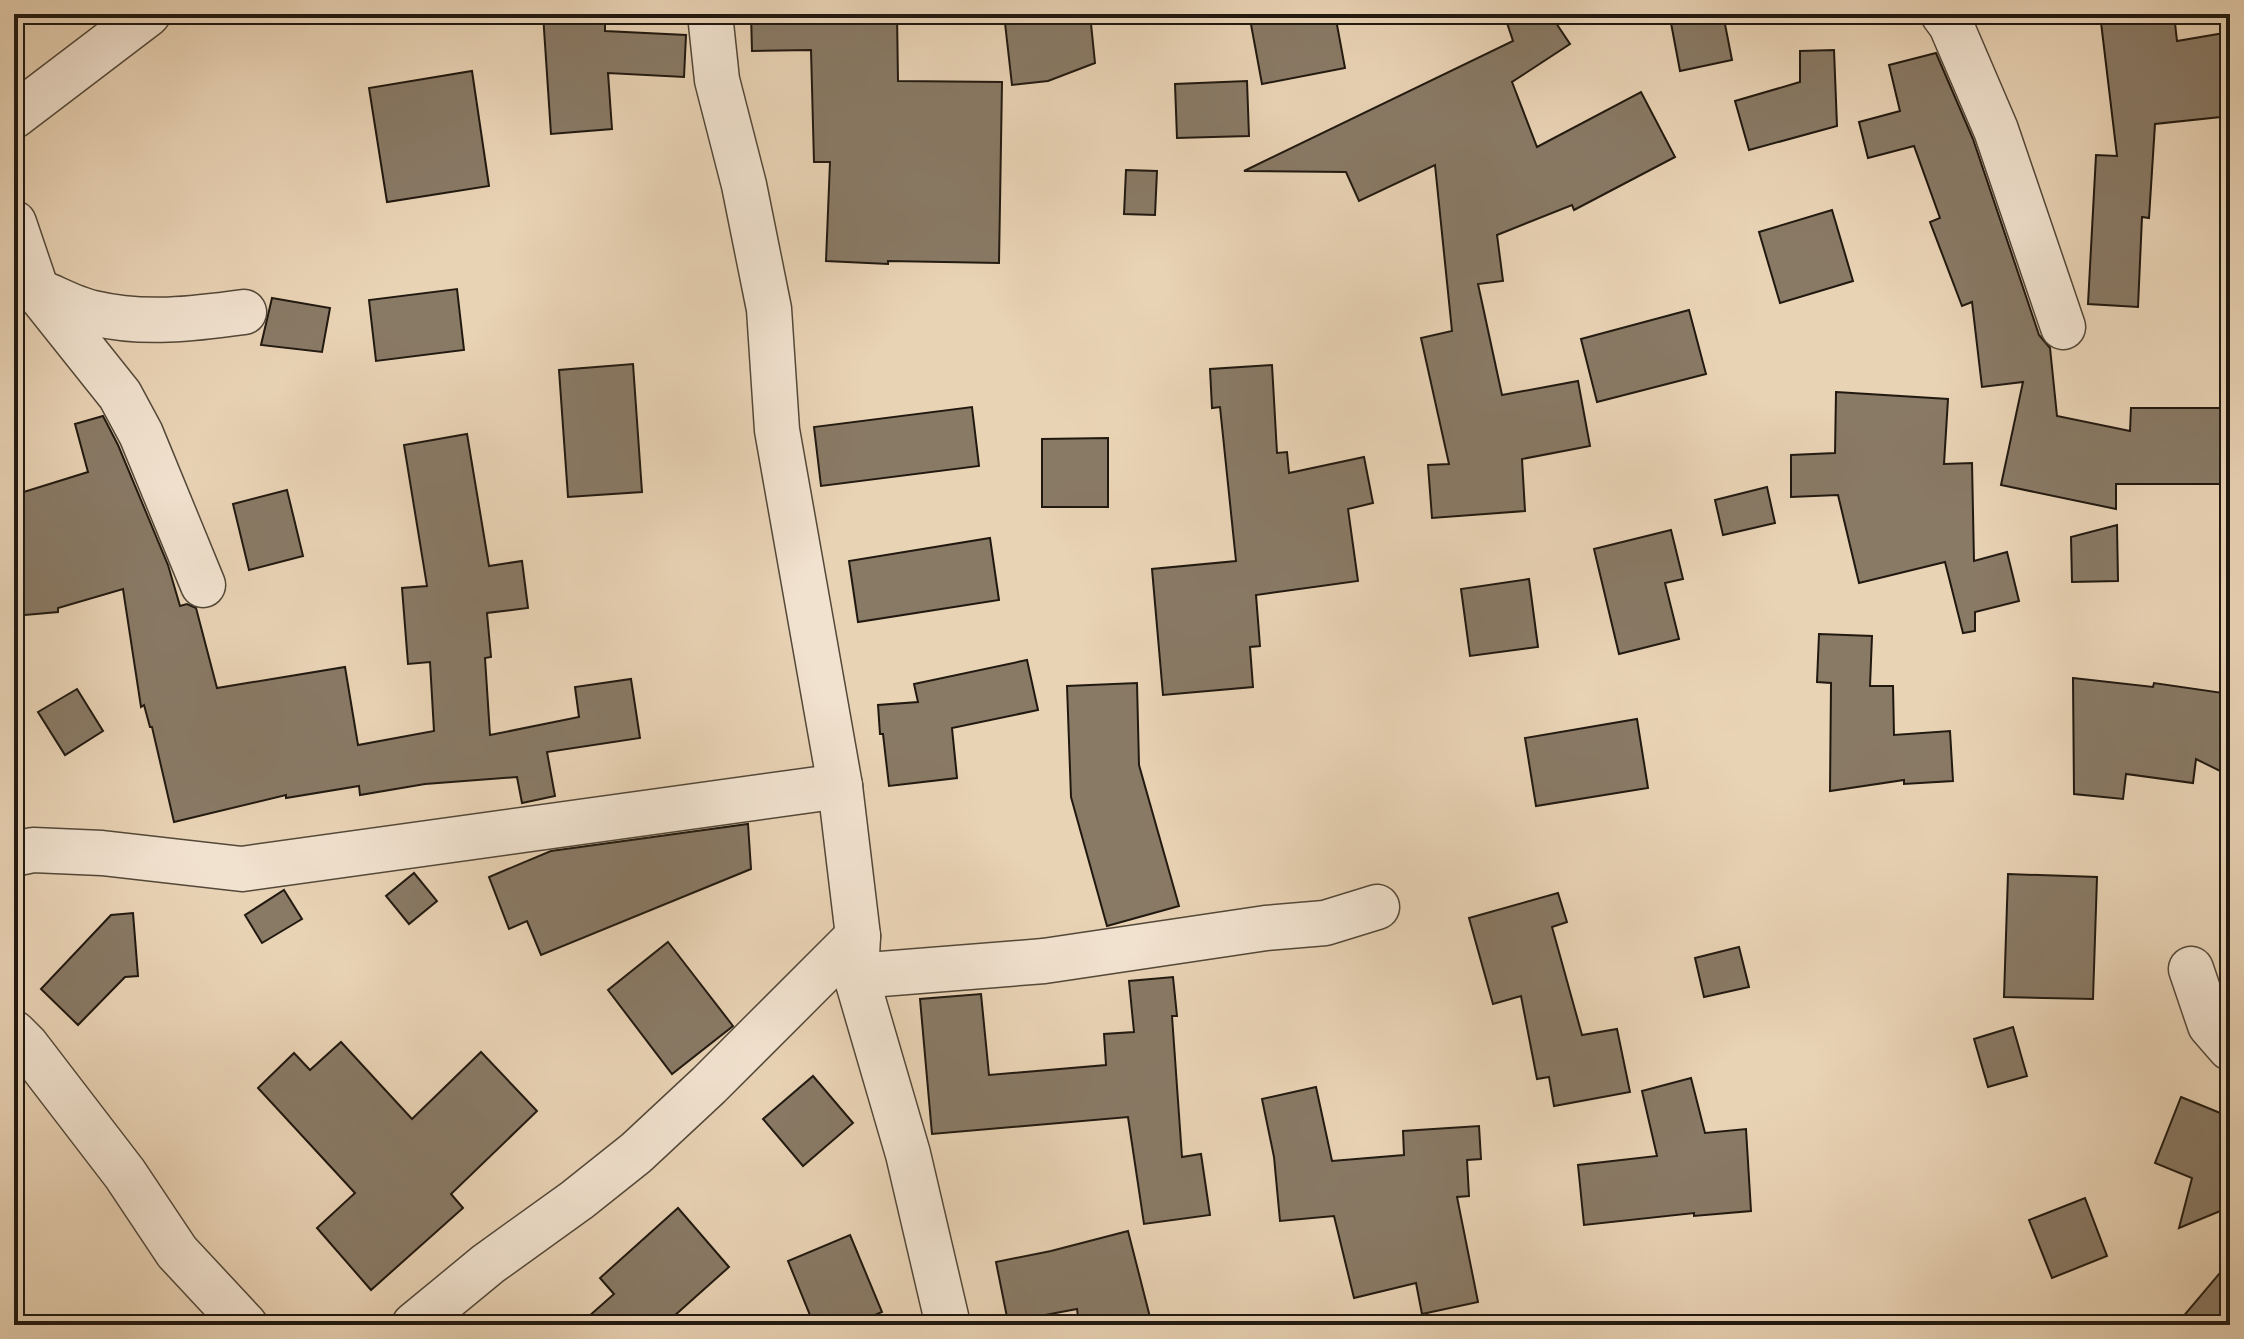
<svg xmlns="http://www.w3.org/2000/svg" width="2244" height="1339" font-family="'Old Standard TT',serif">
	<style>
		.building { fill: #897a66; stroke: #211910; stroke-width: 2 }
		.lines { fill: none; stroke-linecap: round; stroke-linejoin: round }
		.minor-casing { stroke: #534839; stroke-width: 47 }
		.minor { stroke: #f1e2cf; stroke-width: 44 }
	</style>
	<rect width="100%" height="100%" fill="#e9d3b5"/>
	<filter id="stains"><feTurbulence type="fractalNoise" baseFrequency=".0025" numOctaves="4"/><feColorMatrix values="0 0 0 0 .2 0 0 0 0 .09 0 0 0 0 .02 0 0 0 .5 -.17"/></filter>
	<radialGradient id="worn" r=".72"><stop offset=".6" stop-color="#630" stop-opacity="0"/><stop offset="1" stop-color="#630" stop-opacity=".3"/></radialGradient>
	<!-- building -->
	<g class="building">
		<polygon points="543,14 593,14 595,23 605,23 605,31 686,35 684,77 608,73 612,129 551,134"/>
		<polygon points="751,14 897,14 898,81 1002,82 999,263 888,261 888,264 826,261 830,162 814,162 811,50 752,51"/>
		<polygon points="1004,14 1090,14 1095,63 1048,81 1012,85"/>
		<polygon points="1275,14 1335,14 1345,68 1262,84 1250,19"/>
		<polygon points="1504,14 1550,14 1570,44 1512,82 1537,147 1641,92 1675,157 1574,210 1572,205 1497,235 1503,281 1478,284 1502,395 1578,381 1590,446 1522,459 1525,511 1432,518 1428,465 1449,464 1421,338 1452,331 1435,165 1359,201 1346,172 1244,171 1513,41"/>
		<polygon points="1723,14 1732,60 1680,71 1671,23"/>
		<polygon points="2100,14 2174,14 2177,41 2230,32 2230,116 2155,124 2149,218 2142,217 2138,307 2088,304 2096,155 2117,156"/>
		<polygon points="1834,50 1837,126 1749,150 1735,101 1800,82 1800,51"/>
		<polygon points="1936,53 1973,139 2039,335 2050,348 2057,416 2130,431 2131,408 2230,408 2230,484 2116,484 2116,509 2001,485 2023,382 1982,387 1972,302 1962,306 1930,222 1940,218 1914,146 1868,158 1859,122 1900,111 1889,65"/>
		<polygon points="472,71 489,186 387,202 369,88"/>
		<polygon points="1247,81 1249,136 1177,138 1175,84"/>
		<polygon points="1126,170 1157,171 1155,215 1124,214"/>
		<polygon points="1832,210 1853,281 1780,303 1759,232"/>
		<polygon points="457,289 464,350 376,361 369,300"/>
		<polygon points="272,298 330,308 322,352 261,345"/>
		<polygon points="1689,310 1706,374 1597,402 1581,339"/>
		<polygon points="633,364 642,492 568,497 559,370"/>
		<polygon points="1272,365 1277,453 1287,452 1289,473 1364,457 1373,503 1348,509 1358,581 1256,595 1260,646 1250,647 1253,687 1163,695 1152,569 1236,561 1220,407 1212,408 1210,369"/>
		<polygon points="1836,392 1948,399 1944,464 1972,463 1974,561 2007,552 2019,601 1975,612 1975,631 1963,633 1945,562 1859,583 1838,495 1791,497 1791,455 1835,453"/>
		<polygon points="972,407 979,466 821,486 814,427"/>
		<polygon points="103,416 118,445 168,565 180,606 187,604 196,608 217,688 345,667 358,745 434,731 430,662 408,664 402,588 427,586 404,445 467,434 489,566 522,561 528,608 487,613 491,657 485,658 490,735 579,717 575,687 631,679 640,738 547,752 555,796 522,803 517,777 425,784 360,795 359,786 286,798 286,795 174,822 152,727 150,727 144,705 141,707 123,589 58,608 58,612 14,616 14,495 88,472 75,424"/>
		<polygon points="1108,438 1108,507 1042,507 1042,439"/>
		<polygon points="1767,487 1775,523 1723,535 1715,500"/>
		<polygon points="287,490 303,556 249,570 233,504"/>
		<polygon points="2117,525 2118,581 2072,582 2071,537"/>
		<polygon points="1671,530 1683,579 1665,583 1679,639 1619,654 1594,549"/>
		<polygon points="990,538 999,600 858,622 849,561"/>
		<polygon points="1529,579 1538,647 1470,656 1461,589"/>
		<polygon points="1819,634 1872,636 1870,686 1893,686 1894,735 1950,731 1953,781 1904,784 1904,780 1830,791 1831,683 1817,682"/>
		<polygon points="1027,660 1038,710 952,728 957,778 889,786 883,734 880,734 878,705 918,702 914,684"/>
		<polygon points="2073,678 2153,687 2154,683 2230,694 2230,776 2196,759 2193,783 2126,774 2123,799 2074,794"/>
		<polygon points="1137,683 1139,765 1179,906 1107,926 1071,797 1067,686"/>
		<polygon points="77,689 103,731 65,755 38,712"/>
		<polygon points="1637,719 1648,788 1536,806 1525,738"/>
		<polygon points="748,824 751,869 541,955 527,921 509,929 489,877 551,851"/>
		<polygon points="414,873 437,901 409,924 386,896"/>
		<polygon points="2008,874 2097,877 2093,999 2004,997"/>
		<polygon points="284,890 302,919 262,943 245,915"/>
		<polygon points="1558,893 1567,922 1552,927 1582,1035 1617,1029 1630,1092 1554,1106 1549,1077 1537,1079 1521,996 1493,1004 1469,918"/>
		<polygon points="133,913 138,976 125,977 78,1025 41,989 111,915"/>
		<polygon points="668,942 733,1026 672,1074 608,990"/>
		<polygon points="1739,947 1749,987 1704,997 1695,958"/>
		<polygon points="1173,977 1177,1016 1172,1016 1182,1157 1201,1154 1210,1215 1144,1224 1128,1117 932,1134 920,999 981,994 989,1075 1106,1065 1104,1034 1134,1032 1129,981"/>
		<polygon points="2013,1027 2027,1076 1988,1087 1974,1039"/>
		<polygon points="341,1042 412,1119 481,1052 537,1111 451,1194 463,1208 371,1290 317,1228 355,1193 258,1088 294,1053 310,1070"/>
		<polygon points="813,1076 853,1123 803,1166 763,1119"/>
		<polygon points="1691,1078 1705,1133 1746,1129 1751,1211 1694,1216 1694,1213 1584,1225 1578,1165 1657,1156 1642,1091"/>
		<polygon points="1316,1087 1332,1161 1404,1155 1403,1131 1479,1126 1481,1159 1467,1160 1469,1196 1457,1197 1478,1302 1422,1314 1416,1283 1354,1298 1334,1216 1280,1221 1274,1157 1262,1099"/>
		<polygon points="2181,1097 2230,1117 2230,1207 2179,1228 2192,1178 2155,1163"/>
		<polygon points="2085,1198 2107,1256 2052,1278 2029,1220"/>
		<polygon points="678,1208 729,1267 664,1325 579,1325 614,1294 600,1278"/>
		<polygon points="1128,1231 1152,1325 1079,1325 1077,1309 1008,1322 996,1262 1051,1251"/>
		<polygon points="850,1235 882,1312 851,1325 814,1325 788,1261"/>
		<polygon points="2230,1261 2230,1325 2176,1325"/>
	</g>
	<g class="lines">
		<!-- minor casing -->
		<g class="minor-casing">
			<g id="minor">
				<polyline points="710,14 717,80 744,185 769,309 777,430 840,786 858,936 856,976 908,1154 948,1325"/>
				<polyline points="1943,14 1951,25 1996,130 2063,327"/>
				<polyline points="14,116 148,14"/>
				<polyline points="14,223 37,291 120,395 141,434 203,585"/>
				<path d="M40,292C57,299 75,309 93,313C143,325 193,319 244,312"/>
				<polyline points="14,854 33,850 102,853 242,869 840,786"/>
				<polyline points="2191,969 2210,1025 2230,1048"/>
				<polyline points="856,976 1044,961 1266,928 1325,923 1377,907"/>
				<polyline points="14,1033 26,1045 125,1174 177,1252 245,1325"/>
				<polyline points="414,1325 488,1264 577,1200 636,1153 709,1085 858,936"/>
			</g>
		</g>
		<!-- minor -->
		<use href="#minor" class="minor"/>
	</g>
	<!-- margin -->
	<rect width="2244" height="1339" fill="none" stroke="#e9d3b5" stroke-width="48"/>
	<rect x="16" y="16" width="2212" height="1307" fill="none" stroke="#211910" stroke-width="4"/>
	<rect x="24" y="24" width="2196" height="1291" fill="none" stroke="#211910" stroke-width="2"/>
	<rect width="100%" height="100%" filter="url(#stains)"/>
	<rect width="100%" height="100%" fill="url(#worn)"/>
</svg>
